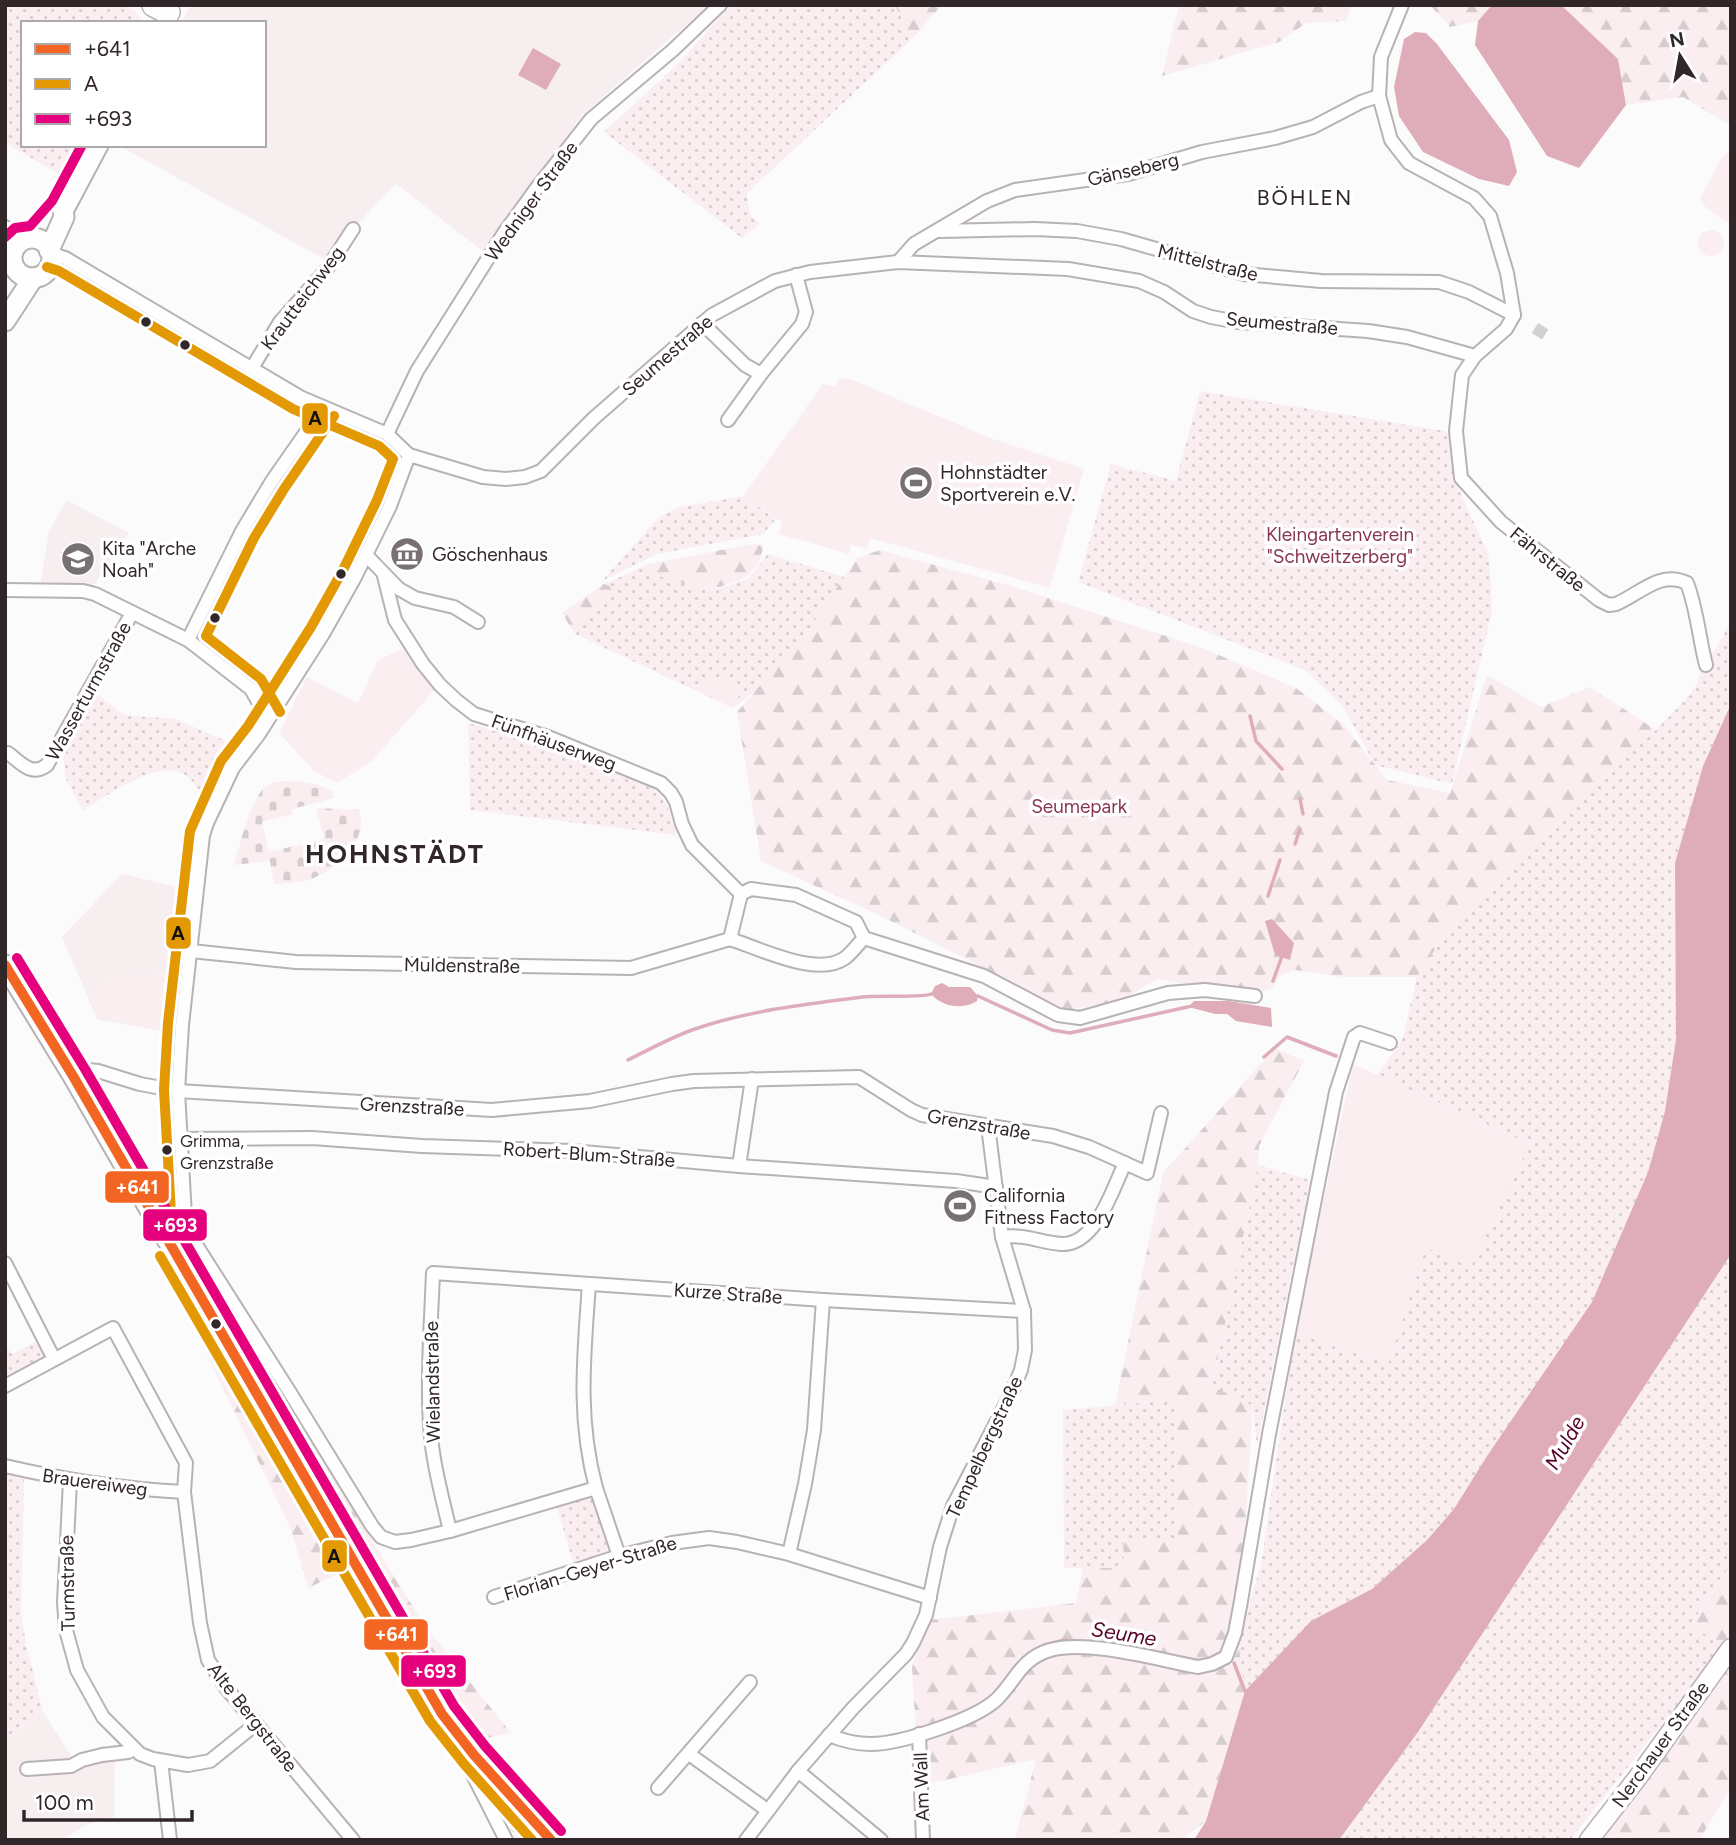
<svg xmlns="http://www.w3.org/2000/svg" width="1736" height="1845" font-family="Figtree,sans-serif">
	<style>
		.built { fill: #f7eef0 }
		.grass { fill: url(#grass-dots) }
		.forest { fill: url(#forest-firs) }
		.cemetery { fill: url(#cemetery-stones) }
		.park { fill: #faeef0 }
		.water { fill: #dfadb9 }
		.lines { fill: none; stroke-linecap: round; stroke-linejoin: round }
		.stream { stroke: #dfadb9; stroke-width: 3.5 }
		.minor-tunnel { stroke: #d3d0d1; stroke-width: 12; stroke-dasharray: 12 6; stroke-linecap: butt }
		.minor-casing { stroke: #b8b2b4; stroke-width: 16 }
		.secondary-casing { stroke: #b8b2b4; stroke-width: 21 }
		.primary-casing { stroke: #b8b2b4; stroke-width: 23 }
		.motorway-casing { stroke: #b8b2b4; stroke-width: 26 }
		.minor { stroke: #fefefe; stroke-width: 12 }
		.secondary { stroke: #fefefe; stroke-width: 18 }
		.primary { stroke: #fefefe; stroke-width: 19 }
		.motorway { stroke: #fefefe; stroke-width: 23 }
		.bus-1-casing { stroke: #fff; stroke-width: 16 }
		.bus-2-casing { stroke: #fff; stroke-width: 16 }
		.bus-3-casing { stroke: #fff; stroke-width: 16 }
		.bus-1 { stroke: #f26522; stroke-width: 10 }
		.bus-2 { stroke: #e39904; stroke-width: 10 }
		.bus-3 { stroke: #e5007d; stroke-width: 10 }
		.bus-dot { fill: #312628; stroke: #fff; stroke-width: 2.5 }
		.labels { text-anchor: middle; stroke-width: 7; stroke-linejoin: round; paint-order: stroke }
		.bus-label { font-size: 17px; fill: #312628; stroke: #fff; text-anchor: start }
		.street-label { font-size: 19px; fill: #312628; stroke: #fff }
		.poi-label { font-size: 19px; fill: #312628; stroke: #fff; text-anchor: start }
		.park-label { font-size: 19px; fill: #8a354f; stroke: #fff }
		.neighbourhood-label { font-size: 21px; letter-spacing: 2px; fill: #312628; stroke: #fff }
		.water-label { font-size: 21px; font-style: italic; fill: #570126; stroke: #fff }
		.district-label { font-size: 26px; font-weight: bold; letter-spacing: 2px; fill: #312628; stroke: #fff }
		.line-badge { stroke: #fff; stroke-width: 2.5 }
		.badge-label { font-size: 19px; text-anchor: middle; font-weight: bold; fill: #fff }
		.pale-badge-label { font-size: 19px; text-anchor: middle; font-weight: bold; fill: #111 }
	</style>
	<defs>
		<pattern id="grass-dots" width="8" height="8" patternUnits="userSpaceOnUse" patternTransform="scale(1.75)"><rect width="8" height="8" fill="#faeef0"/><path d="M2 2h.1M6 6h.1" fill="none" stroke="#d7ccce" stroke-width="1.8" stroke-linecap="round"/></pattern>
		<pattern id="forest-firs" width="22" height="20" patternUnits="userSpaceOnUse" patternTransform="scale(1.75)"><rect width="22" height="20" fill="#faeef0"/><path d="M5 1l3.5 6h-7zM16 11l3.5 6h-7z" fill="#d7ccce"/></pattern>
		<pattern id="cemetery-stones" width="16" height="16" patternUnits="userSpaceOnUse" patternTransform="scale(1.75)"><rect width="16" height="16" fill="#faeef0"/><path d="M2 7V4a2 2 0 0 1 4 0v3zM10 15v-3a2 2 0 0 1 4 0v3z" fill="#d7ccce"/></pattern>
	</defs>
	<rect width="100%" height="100%" fill="#fbfbfb"/>
	<!-- built -->
	<g class="built">
		<polygon points="191,5 709,5 582,115 484,252 396,184 324,259 118,145 264,145 264,23 181,23"/>
		<polygon points="67,500 129,533 91,589 40,585 49,531"/>
		<polygon points="122,874 189,890 167,1032 97,1019 62,937"/>
		<polygon points="43,1712 73,1759 115,1760 114,1817 88,1824 61,1840 9,1840 5,1828 5,1743"/>
	</g>
	<!-- grass -->
	<g class="grass">
		<polygon points="5,5 127,5 137,13 142,23 23,23 23,145 87,145 70,180 5,143"/>
		<polygon points="731,5 895,5 912,39 747,193 750,215 760,224 742,238 604,132 682,60"/>
		<polygon points="1200,391 1445,431 1452,437 1457,485 1489,556 1492,611 1452,784 1375,765 1343,706 1305,670 1078,582 1111,464 1176,481"/>
		<polygon points="743,496 776,519 763,534 657,554 602,581 659,517 680,507"/>
		<polygon points="768,554 970,615 773,677 733,708 575,634 616,589 604,584 649,564 649,570 654,574 692,587 722,588 749,578"/>
		<polygon points="1731,622 1731,704 1703,766 1675,863 1676,1039 1665,1111 1648,1172 1592,1303 1487,1456 1454,1509 1427,1540 1372,1589 1311,1621 1245,1691 1238,1641 1261,1565 1295,1332 1389,1362 1426,1247 1530,1144 1377,1075 1402,1041 1417,977 1442,939 1478,904 1555,820 1656,730 1690,695 1698,682 1703,663 1715,650"/>
		<path d="M95,693L124,715L175,719L233,744L205,807C201,797 197,785 189,778C161,754 108,796 83,810L66,779L63,754Z"/>
		<path d="M468,723L512,735L647,784C668,800 670,810 676,835L470,810Z"/>
		<polygon points="1258,1165 1310,1180 1257,1446 1253,1406 1212,1387"/>
		<polygon points="1731,1254 1731,1563 1691,1625 1724,1646 1570,1840 1339,1840 1418,1732"/>
		<polygon points="39,1340 45,1350 41,1361 5,1380 5,1345 12,1354"/>
		<polygon points="1175,1400 1178,1539 1123,1539 1124,1568 1064,1568 1063,1410"/>
		<polygon points="5,1474 24,1479 21,1612 26,1644 43,1712 5,1743"/>
		<polygon points="585,1498 590,1498 597,1504 608,1551 605,1556 574,1566 557,1507"/>
	</g>
	<!-- forest -->
	<g class="forest">
		<polygon points="895,5 942,5 912,39"/>
		<polygon points="1179,5 1352,5 1346,21 1306,23 1279,42 1162,76"/>
		<polygon points="1430,5 1492,5 1478,21 1450,27"/>
		<polygon points="1561,5 1731,5 1731,126 1683,97 1626,105 1618,59"/>
		<polygon points="752,544 764,545 758,565 744,578 720,587 692,587 654,574 649,570 649,564"/>
		<polygon points="880,550 1008,585 1200,647 1296,688 1343,724 1387,780 1450,793 1487,675 1541,707 1590,687 1656,730 1555,821 1478,904 1442,939 1417,977 1343,977 1295,970 1281,975 1273,988 1248,996 1157,979 1122,1000 1067,1010 883,917 761,861 737,712 809,629 857,558"/>
		<polygon points="604,584 617,589 575,634 562,613"/>
		<polygon points="1275,1048 1304,1061 1259,1146 1258,1165 1212,1386 1253,1406 1238,1641 1245,1691 1206,1821 1182,1840 1015,1840 1036,1759 919,1786 912,1666 929,1620 1076,1603 1083,1568 1124,1568 1123,1539 1178,1539 1175,1400 1115,1405 1163,1173"/>
		<polygon points="205,1272 425,1626 511,1733 472,1741 447,1710 196,1277"/>
		<polygon points="221,1347 344,1571 308,1588 291,1529 206,1353"/>
		<polygon points="1731,1563 1731,1637 1724,1646 1691,1626"/>
		<polygon points="1731,1661 1731,1788 1699,1840 1600,1840"/>
		<polygon points="485,1785 537,1840 518,1840 489,1796"/>
	</g>
	<!-- cemetery -->
	<path class="cemetery" d="M291,781L316,784L332,790L334,798L292,809V814L262,822L269,852L324,839L316,808L359,810C370,841 335,871 308,880C297,883 285,883 274,884L270,861L234,865C240,845 250,802 264,788C271,781 282,781 291,781Z"/>
	<!-- park -->
	<g class="park">
		<polygon points="1731,150 1731,225 1706,208 1700,198 1720,160"/>
		<circle cx="1711" cy="243" r="13"/>
		<polygon points="839,378 852,380 993,439 1084,469 1050,588 870,538 867,549 851,545 849,554 779,534 782,522 743,496 823,384 836,387"/>
		<polygon points="408,647 437,687 371,762 337,783 314,771 279,733 307,677 358,703 378,660"/>
		<polygon points="710,674 742,690 733,708 701,692"/>
		<polygon points="174,970 165,1029 99,1017 90,998 107,977"/>
		<polygon points="1353,1064 1530,1144 1471,1267 1426,1248 1389,1362 1295,1332"/>
	</g>
	<!-- water -->
	<g class="water">
		<polygon points="1492,5 1561,5 1618,59 1626,105 1579,168 1547,156 1475,45 1478,21"/>
		<polygon points="1415,32 1426,33 1437,44 1509,140 1517,172 1509,186 1479,179 1423,152 1399,116 1394,87 1404,39"/>
		<polygon points="533,48 561,64 546,90 518,75"/>
		<polygon points="1731,704 1731,1254 1418,1732 1339,1840 1194,1840 1206,1821 1245,1691 1311,1621 1372,1589 1427,1540 1454,1509 1487,1456 1592,1302 1648,1172 1665,1111 1676,1039 1675,863 1703,766"/>
		<polygon points="1272,919 1294,943 1290,960 1275,955 1265,921"/>
		<path d="M942,983L949,987H970L978,996L977,1001C963,1010 942,1007 931,994L935,986Z"/>
		<polygon points="1194,1001 1229,1001 1271,1008 1272,1027 1236,1021 1227,1014 1215,1014 1192,1008 1191,1004"/>
	</g>
	<g class="lines">
		<!-- stream -->
		<g class="stream">
			<polyline points="1250,716 1256,741 1282,769"/>
			<polyline points="1300,799 1303,814"/>
			<polyline points="1295,844 1300,829"/>
			<polyline points="1268,896 1280,860"/>
			<polyline points="1273,981 1282,956 1281,953"/>
			<polyline points="978,996 1052,1030 1070,1033 1192,1006"/>
			<polyline points="1264,1057 1287,1037 1336,1056"/>
			<path d="M628,1060C648,1050 670,1038 692,1030C746,1011 805,1004 862,997C876,995 924,998 931,994"/>
			<polyline points="1044,1645 1065,1640 1072,1642"/>
			<polyline points="1177,1657 1201,1661"/>
			<polyline points="1234,1663 1245,1691"/>
		</g>
		<!-- minor-tunnel -->
		<polyline class="minor-tunnel" points="1535,328 1546,335"/>
		<!-- minor casing -->
		<g class="minor-casing">
			<g id="minor">
				<path d="M1402,5L1381,57L1379,96L1391,140L1409,163L1474,198L1490,216L1507,273L1514,315L1506,329L1475,356L1462,375L1456,431L1461,478L1501,522L1599,600L1609,605L1616,604C1640,594 1660,570 1687,583C1697,609 1699,638 1706,665"/>
				<polyline points="5,227 24,240"/>
				<polyline points="940,231 1035,229 1077,231 1121,239 1244,274 1321,281 1439,282 1469,292 1514,315"/>
				<polyline points="5,237 14,250"/>
				<polyline points="51,254 65,258 300,397 387,434 409,455 483,477 506,479 525,477 541,471 594,418 712,315 775,281 810,272 898,262 1068,269 1139,281 1164,292 1193,311 1211,317 1238,322 1368,331 1407,337 1475,356"/>
				<polyline points="898,262 914,244 987,201 1015,190 1128,174 1202,152 1275,138 1313,127 1361,102 1379,96"/>
				<polyline points="702,323 745,365 761,374 802,324 806,312 796,275"/>
				<polyline points="252,368 280,322 327,269 353,229"/>
				<polyline points="728,420 761,374"/>
				<polyline points="387,434 417,371 504,233 536,189 591,119 673,50 720,5"/>
				<polyline points="366,555 399,589 415,598 454,607 478,622"/>
				<polyline points="384,576 395,620 423,664 440,685 456,700 474,714 548,737 661,783 671,793 676,802 682,824 692,845 741,894"/>
				<polyline points="5,590 83,591 95,594 188,640 251,689 268,719"/>
				<polyline points="188,640 242,531 272,481 323,408"/>
				<path d="M8,753C21,763 32,777 47,765L132,613"/>
				<path d="M730,939C759,948 817,978 845,958C852,953 858,944 864,938"/>
				<polyline points="191,951 296,962 631,968 730,939 741,894 751,889 796,895 856,922 864,938 984,976 1058,1015 1080,1018 1168,993 1205,990 1255,996"/>
				<polyline points="73,1076 88,1070 98,1071 140,1084 178,1091 492,1110 590,1101 672,1084 694,1081 859,1077 911,1110 922,1115 1053,1136 1089,1147 1147,1173 1161,1113"/>
				<polyline points="181,1139 312,1138 422,1146 572,1151 739,1166 956,1181 996,1187"/>
				<polyline points="739,1166 752,1079"/>
				<polyline points="186,1234 193,1240 289,1391 372,1526 381,1537 395,1542 411,1540 450,1531 596,1488 619,1556"/>
				<path d="M1002,1237C1027,1234 1038,1242 1061,1244C1096,1246 1113,1188 1125,1163"/>
				<polyline points="172,1249 181,1244 186,1234 178,1091 182,1025 203,835 207,823 233,768 259,734 323,634 355,577 390,506 409,455"/>
				<polyline points="5,1263 54,1359"/>
				<path d="M589,1284C584,1356 577,1417 596,1488"/>
				<polyline points="5,1386 113,1328 186,1463 184,1492 200,1623 208,1660 227,1689 353,1840"/>
				<path d="M5,1466C65,1480 124,1489 184,1492"/>
				<polyline points="70,1481 64,1602 66,1630 77,1670 103,1717 140,1754 153,1759 188,1765 210,1761 256,1724"/>
				<path d="M450,1531C442,1496 432,1461 430,1425C427,1375 431,1324 433,1273L823,1300L1024,1311"/>
				<polyline points="789,1554 805,1484 814,1430 823,1300"/>
				<polyline points="494,1597 619,1556 672,1543 709,1538 737,1542 789,1554 930,1598"/>
				<polyline points="919,1734 923,1840"/>
				<path d="M829,1735C843,1741 856,1744 871,1744C900,1744 974,1720 996,1700C1016,1681 1020,1659 1050,1650C1088,1639 1159,1660 1198,1667L1212,1664L1226,1657L1235,1633L1241,1601L1269,1434L1336,1092L1354,1037L1360,1033L1390,1043"/>
				<polyline points="689,1754 767,1810"/>
				<polyline points="474,1755 472,1773 506,1840"/>
				<polyline points="161,1761 170,1840"/>
				<polyline points="27,1769 71,1766 82,1760 102,1755 128,1752 133,1749"/>
				<polyline points="798,1771 881,1840"/>
				<polyline points="658,1788 750,1682"/>
				<polyline points="746,1840 798,1771 853,1708 906,1654 913,1643 926,1615 940,1547 953,1506 1012,1392 1021,1370 1025,1350 1024,1311 1002,1237 988,1126"/>
			</g>
		</g>
		<!-- secondary casing -->
		<g class="secondary-casing">
			<polyline id="secondary" points="1589,1840 1638,1777 1731,1648"/>
		</g>
		<!-- primary casing -->
		<g class="primary-casing">
			<g id="primary">
				<circle cx="32" cy="258" r="20"/>
				<polyline points="49,250 64,217 63,211 98,145"/>
				<polyline points="5,321 33,278"/>
				<polyline points="5,965 73,1076 410,1662 442,1714 474,1755 551,1840"/>
			</g>
		</g>
		<!-- motorway casing -->
		<g class="motorway-casing">
			<polyline id="motorway" points="154,5 168,12"/>
		</g>
		<!-- minor -->
		<use href="#minor" class="minor"/>
		<!-- secondary -->
		<use href="#secondary" class="secondary"/>
		<!-- primary -->
		<use href="#primary" class="primary"/>
		<!-- motorway -->
		<use href="#motorway" class="motorway"/>
		<!-- bus-1 casing -->
		<g class="bus-1-casing">
			<polyline id="bus-1" points="5,965 73,1076 442,1714 474,1755 551,1840"/>
		</g>
		<!-- bus-2 casing -->
		<g class="bus-2-casing">
			<g id="bus-2">
				<polyline points="47,267 59,271 293,409 379,446 393,459 377,500 343,570 311,627 248,726 221,761 190,831 168,1023 164,1090 172,1231 165,1237"/>
				<polyline points="280,712 261,679 206,636 254,538 284,489 334,416"/>
				<polyline points="160,1256 430,1721 464,1764 532,1840"/>
			</g>
		</g>
		<!-- bus-3 casing -->
		<g class="bus-3-casing">
			<g id="bus-3">
				<polyline points="5,237 15,228 30,226 52,201 82,145"/>
				<polyline points="17,958 85,1069 454,1706 485,1746 561,1831"/>
			</g>
		</g>
		<!-- bus-1 -->
		<use href="#bus-1" class="bus-1"/>
		<!-- bus-2 -->
		<use href="#bus-2" class="bus-2"/>
		<!-- bus-3 -->
		<use href="#bus-3" class="bus-3"/>
	</g>
	<!-- icons -->
	<defs>
		<g id="stadium-disc" transform="scale(1.75)"><circle r="9.5" fill="#787172" stroke="#fff"/><path d="M0-5a6.5 5 0 1 0 0 10a6.5 5 0 1 0 0-10ZM-3.5-1.8h7v3.6h-7Z" fill="#fff"/></g>
		<g id="museum-disc" transform="scale(1.75)"><circle r="9.5" fill="#787172" stroke="#fff"/><path d="M0-6L6-3V-2H-6V-3ZM-5-1h2V3h-2ZM-1-1h2V3h-2ZM3-1h2V3H3ZM-6 4H6V6H-6Z" fill="#fff"/></g>
		<g id="school-disc" transform="scale(1.75)"><circle r="9.5" fill="#787172" stroke="#fff"/><path d="M0-5L7-2L0 1L-7-2ZM-4 1L0 2.5L4 1V4Q0 6-4 4Z" fill="#fff"/></g>
	</defs>
	<g fill-rule="evenodd">
		<use href="#stadium-disc" x="916" y="483"/>
		<use href="#museum-disc" x="407" y="554"/>
		<use href="#school-disc" x="78" y="559"/>
		<use href="#stadium-disc" x="960" y="1206"/>
	</g>
	<!-- markers -->
	<g class="bus-dot">
		<circle cx="146" cy="322" r="6"/>
		<circle cx="185" cy="345" r="6"/>
		<circle cx="341" cy="574" r="6"/>
		<circle cx="215" cy="618" r="6"/>
		<circle cx="167" cy="1150" r="6"/>
		<circle cx="216" cy="1324" r="6"/>
	</g>
	<g class="labels">
		<!-- bus labels -->
		<g class="bus-label">
			<text x="180" y="1147">Grimma,<tspan x="180" dy="22">Grenzstraße</tspan></text>
		</g>
		<!-- street labels -->
		<g class="street-label">
			<text transform="translate(1133 169) rotate(-13)" y="7">Gänseberg</text>
			<text transform="translate(531 201) rotate(-54)" y="7">Wedniger Straße</text>
			<text transform="translate(1208 262) rotate(14)" y="7">Mittelstraße</text>
			<text transform="translate(302 298) rotate(-53)" y="7">Krautteichweg</text>
			<text transform="translate(1282 323) rotate(5)" y="7">Seumestraße</text>
			<text transform="translate(667 355) rotate(-41)" y="7">Seumestraße</text>
			<text transform="translate(1548 559) rotate(39)" y="7">Fährstraße</text>
			<text transform="translate(88 691) rotate(-61)" y="7">Wasserturmstraße</text>
			<text transform="translate(554 742) rotate(20)" y="7">Fünfhäuserweg</text>
			<text transform="translate(462 965) rotate(1)" y="7">Muldenstraße</text>
			<text transform="translate(412 1106) rotate(3)" y="7">Grenzstraße</text>
			<text transform="translate(979 1124) rotate(10)" y="7">Grenzstraße</text>
			<text transform="translate(589 1154) rotate(4)" y="7">Robert-Blum-Straße</text>
			<text transform="translate(728 1293) rotate(4)" y="7">Kurze Straße</text>
			<text transform="translate(432 1382) rotate(-91)" y="7">Wielandstraße</text>
			<text transform="translate(984 1447) rotate(-65)" y="7">Tempelbergstraße</text>
			<text transform="translate(95 1482) rotate(8)" y="7">Brauereiweg</text>
			<text transform="translate(590 1568) rotate(-17)" y="7">Florian-Geyer-Straße</text>
			<text transform="translate(67 1583) rotate(-91)" y="7">Turmstraße</text>
			<text transform="translate(253 1717) rotate(52)" y="7">Alte Bergstraße</text>
			<text transform="translate(1660 1744) rotate(-54)" y="7">Nerchauer Straße</text>
			<text transform="translate(921 1787) rotate(-92)" y="7">Am Wall</text>
		</g>
		<!-- poi labels -->
		<g class="poi-label">
			<text x="940" y="479">Hohnstädter<tspan x="940" dy="22">Sportverein e.V.</tspan></text>
			<text x="102" y="555">Kita "Arche<tspan x="102" dy="22">Noah"</tspan></text>
			<text x="432" y="561">Göschenhaus</text>
			<text x="984" y="1202">California<tspan x="984" dy="22">Fitness Factory</tspan></text>
		</g>
		<!-- park labels -->
		<g class="park-label">
			<text x="1340" y="541">Kleingartenverein<tspan x="1340" dy="22">"Schweitzerberg"</tspan></text>
			<text x="1079" y="813">Seumepark</text>
		</g>
		<!-- neighbourhood labels -->
		<g class="neighbourhood-label">
			<text x="1305" y="205">BÖHLEN</text>
		</g>
		<!-- water labels -->
		<g class="water-label">
			<text transform="translate(1565 1443) rotate(-60)" y="7">Mulde</text>
			<text transform="translate(1124 1634) rotate(9)" y="7">Seume</text>
		</g>
		<!-- district labels -->
		<g class="district-label">
			<text x="395" y="863">HOHNSTÄDT</text>
		</g>
	</g>
	<g class="line-badge">
		<rect x="301" y="402" width="28" height="33" rx="7" fill="#e39904"/>
		<rect x="165" y="916" width="27" height="34" rx="7" fill="#e39904"/>
		<rect x="104" y="1170" width="66" height="34" rx="7" fill="#f26522"/>
		<rect x="142" y="1208" width="66" height="34" rx="7" fill="#e5007d"/>
		<rect x="321" y="1539" width="27" height="34" rx="7" fill="#e39904"/>
		<rect x="363" y="1618" width="66" height="33" rx="7" fill="#f26522"/>
		<rect x="400" y="1654" width="67" height="34" rx="7" fill="#e5007d"/>
	</g>
	<g class="badge-label">
		<text x="137" y="1194">+641</text>
		<text x="175" y="1232">+693</text>
		<text x="396" y="1641">+641</text>
		<text x="434" y="1678">+693</text>
	</g>
	<g class="pale-badge-label">
		<text x="315" y="425">A</text>
		<text x="178" y="940">A</text>
		<text x="334" y="1563">A</text>
	</g>
	<!-- border -->
	<rect width="1736" height="1845" fill="none" stroke="#312628" stroke-width="14"/>
	<!-- legend -->
	<rect x="21" y="21" width="245" height="126" fill="#ffffff" stroke="#ada8a9" stroke-width="2"/>
	<rect x="35" y="44" width="35" height="10" fill="#f26522" stroke="#ada8a9" stroke-width="2"/>
	<text x="84" y="56" font-size="21" fill="#312628">+641</text>
	<rect x="35" y="79" width="35" height="10" fill="#e39904" stroke="#ada8a9" stroke-width="2"/>
	<text x="84" y="91" font-size="21" fill="#312628">A</text>
	<rect x="35" y="114" width="35" height="10" fill="#e5007d" stroke="#ada8a9" stroke-width="2"/>
	<text x="84" y="126" font-size="21" fill="#312628">+693</text>
	<!-- north arrow -->
	<g transform="translate(1680 56) rotate(349)" stroke="#ffffff" stroke-width="5" paint-order="stroke">
	<path d="M0-5L12 26L0 18L-12 26Z" fill="#312628"/>
	<text y="-10" font-size="19" font-weight="bold" text-anchor="middle" fill="#312628">N</text>
	</g>
	<!-- scale -->
	<path d="M24 1810v10h168v-10" fill="none" stroke="#312628" stroke-width="3.5"/>
	<text x="35" y="1810" font-size="21" fill="#312628" stroke="#ffffff" stroke-width="5" paint-order="stroke">100 m</text>
</svg>
